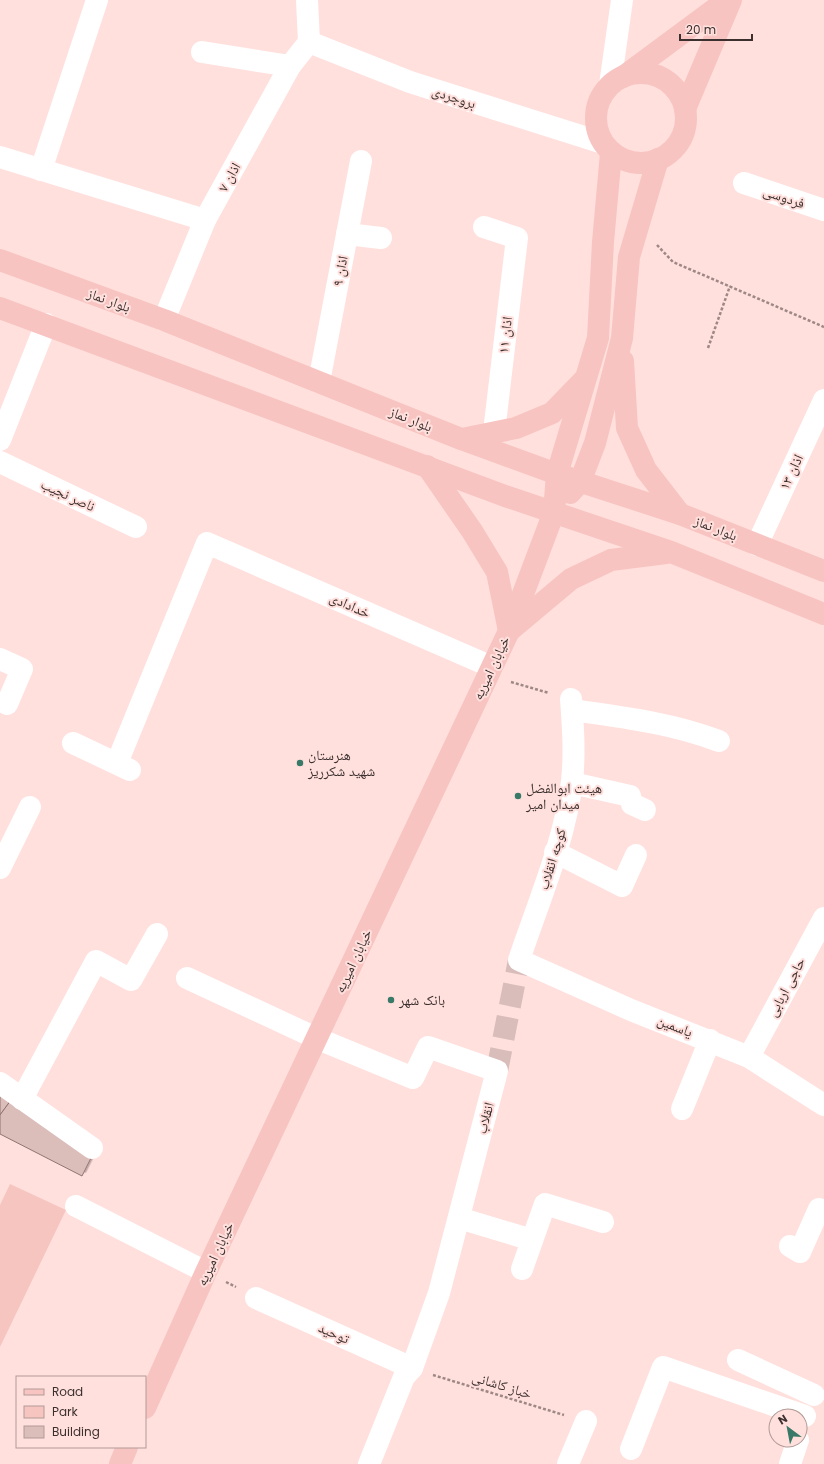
<svg xmlns="http://www.w3.org/2000/svg" width="824" height="1464" font-family="Poppins,'Noto Naskh Arabic',sans-serif">
	<style>
		.green { fill: #f7c5c0 }
		.building { fill: #dbbdba; stroke: #8f7472; filter: url(#shadow) }
		.lines { fill: none; stroke-linecap: round; stroke-linejoin: round }
		.minor-tunnel { stroke: #d8bdba; stroke-width: 22; stroke-dasharray: 22 11; stroke-linecap: butt }
		.path { stroke: #9e8886; stroke-width: 2.5; stroke-dasharray: 3 2; stroke-linecap: butt }
		.minor { stroke: #fff; stroke-width: 22 }
		.major { stroke: #f8c4c1; stroke-width: 22 }
		.poi-dot { fill: #397968; stroke: #ffe0dd; stroke-width: 1.5 }
		.labels { text-anchor: middle; stroke-width: 4; stroke-linejoin: round; paint-order: stroke }
		.street-label { font-size: 14px; fill: #3c302f; stroke: #ffe0dd }
		.poi-label { font-size: 14px; fill: #3c302f; stroke: #ffe0dd; text-anchor: start }
	</style>
	<defs>
		<filter id="shadow"><feDropShadow dx="3.5" dy="-3.5" stdDeviation="0" flood-color="#0004"/></filter>
	</defs>
	<rect width="100%" height="100%" fill="#ffe0dd"/>
	<!-- green -->
	<polygon class="green" points="10,1184 66,1210 0,1347 0,1205"/>
	<!-- building -->
	<g class="building">
		<polygon points="0,1092 11,1100 0,1115"/>
		<polygon points="11,1100 91,1158 82,1176 0,1134 0,1115"/>
	</g>
	<g class="lines">
		<!-- minor-tunnel -->
		<polyline class="minor-tunnel" points="497,1071 519,960"/>
		<!-- path -->
		<g class="path">
			<polyline points="657,245 673,262 824,327"/>
			<polyline points="708,348 730,286"/>
			<polyline points="511,682 549,693"/>
			<polyline points="226,1282 236,1287"/>
			<polyline points="433,1375 564,1415"/>
		</g>
		<!-- minor -->
		<g class="minor">
			<polyline points="307,0 309,42"/>
			<polyline points="309,42 410,82 603,143"/>
			<polyline points="202,52 290,66"/>
			<polyline points="610,85 622,0"/>
			<polyline points="0,157 205,220"/>
			<polyline points="41,170 97,0"/>
			<polyline points="744,183 824,210"/>
			<polyline points="484,227 517,238 494,432"/>
			<polyline points="347,234 381,238"/>
			<polyline points="164,320 205,220 290,66 309,42"/>
			<polyline points="319,382 361,161"/>
			<polyline points="0,440 46,324"/>
			<polyline points="0,462 136,527"/>
			<polyline points="757,545 824,400"/>
			<polyline points="0,659 22,669 7,704"/>
			<path d="M571,699C573,726 575,754 572,781C565,841 538,903 519,960L631,1010L749,1057L824,1105"/>
			<path d="M572,710C622,717 672,723 719,741"/>
			<polyline points="73,743 130,770"/>
			<polyline points="117,763 207,543 492,667"/>
			<polyline points="572,783 630,796 632,804 645,810"/>
			<polyline points="555,852 622,886 636,855"/>
			<polyline points="0,868 30,807"/>
			<polyline points="187,978 316,1038 413,1078 428,1047 497,1071 439,1293 412,1368 404,1377 369,1464"/>
			<polyline points="749,1057 824,918"/>
			<polyline points="0,1083 92,1148"/>
			<polyline points="22,1099 96,961 131,980 157,934"/>
			<polyline points="682,1109 710,1040"/>
			<polyline points="76,1206 206,1272"/>
			<polyline points="459,1218 532,1240"/>
			<polyline points="790,1246 800,1252 819,1209 824,1211"/>
			<polyline points="522,1269 545,1204 603,1222"/>
			<polyline points="256,1298 412,1368"/>
			<polyline points="738,1360 814,1395"/>
			<polyline points="631,1449 663,1367 805,1416"/>
			<polyline points="568,1464 586,1421"/>
			<polyline points="790,1464 798,1440"/>
		</g>
		<!-- major -->
		<g class="major">
			<circle cx="641" cy="118" r="45"/>
			<polyline points="623,77 727,0"/>
			<polyline points="685,109 731,0"/>
			<polyline points="0,260 164,320 461,439 557,474 680,514 824,571"/>
			<polyline points="0,308 505,496 671,552 824,614"/>
			<polyline points="623,361 627,428 646,470 680,514"/>
			<polyline points="462,439 516,428 552,413 584,380"/>
			<polyline points="427,466 472,531 497,572 509,631 571,579 611,560 666,553"/>
			<polyline points="570,493 580,482 595,443 622,338 629,257 658,159"/>
			<polyline points="145,1408 206,1272 509,631 554,512 557,474 598,338 603,242 611,153"/>
			<polyline points="120,1464 127,1447"/>
		</g>
	</g>
	<!-- markers -->
	<g class="poi-dot">
		<circle cx="300" cy="763" r="4"/>
		<circle cx="518" cy="796" r="4"/>
		<circle cx="391" cy="1000" r="4"/>
	</g>
	<g class="labels">
		<!-- street labels -->
		<g class="street-label">
			<text transform="translate(454 97) rotate(18)" y="5">بروجردی</text>
			<text transform="translate(229 177) rotate(-61)" y="5">اذان ۷</text>
			<text transform="translate(784 197) rotate(19)" y="5">فردوسی</text>
			<text transform="translate(340 271) rotate(-79)" y="5">اذان ۹</text>
			<text transform="translate(109 300) rotate(20)" y="5">بلوار نماز</text>
			<text transform="translate(505 335) rotate(-83)" y="5">اذان ۱۱</text>
			<text transform="translate(411 419) rotate(22)" y="5">بلوار نماز</text>
			<text transform="translate(791 472) rotate(-65)" y="5">اذان ۱۳</text>
			<text transform="translate(68 495) rotate(25)" y="5">ناصر نجیب</text>
			<text transform="translate(716 528) rotate(22)" y="5">بلوار نماز</text>
			<text transform="translate(350 605) rotate(24)" y="5">خدادادی</text>
			<text transform="translate(491 668) rotate(-65)" y="5">خیابان امیریه</text>
			<text transform="translate(552 859) rotate(-73)" y="5">کوچه انقلاب</text>
			<text transform="translate(353 961) rotate(-65)" y="5">خیابان امیریه</text>
			<text transform="translate(786 987) rotate(-62)" y="5">حاجی اربابی</text>
			<text transform="translate(675 1026) rotate(21)" y="5">یاسمین</text>
			<text transform="translate(485 1118) rotate(-75)" y="5">انقلاب</text>
			<text transform="translate(215 1254) rotate(-65)" y="5">خیابان امیریه</text>
			<text transform="translate(334 1333) rotate(24)" y="5">توحید</text>
			<text transform="translate(502 1385) rotate(17)" y="5">خباز کاشانی</text>
		</g>
		<!-- poi labels -->
		<g class="poi-label">
			<text x="308" y="760">هنرستان<tspan x="308" dy="16">شهید شکرریز</tspan></text>
			<text x="526" y="793">هیئت ابوالفضل<tspan x="526" dy="16">میدان امیر</tspan></text>
			<text x="399" y="1005">بانک شهر</text>
		</g>
	</g>
	<!-- legend -->
	<rect x="16" y="1376" width="130" height="72" fill="#ffe0dd" stroke="#b19a97"/>
	<rect x="24" y="1389" width="20" height="6" fill="#f8c4c1" stroke="#b19a97"/>
	<text x="52" y="1396" font-size="12" fill="#3c302f">Road</text>
	<rect x="24" y="1406" width="20" height="12" fill="#f7c5c0" stroke="#b19a97"/>
	<text x="52" y="1416" font-size="12" fill="#3c302f">Park</text>
	<rect x="24" y="1426" width="20" height="12" fill="#dbbdba" stroke="#b19a97"/>
	<text x="52" y="1436" font-size="12" fill="#3c302f">Building</text>
	<!-- north arrow -->
	<g transform="translate(788 1428) rotate(328)"><circle r="19" fill="#ffe0dd" stroke="#b19a97"/>
	<path d="M0-3L7 15L0 10L-7 15Z" fill="#397968"/>
	<text y="-6" font-size="11" font-weight="bold" text-anchor="middle" fill="#3c302f">N</text>
	</g>
	<!-- scale -->
	<path d="M680 34v6h72v-6" fill="none" stroke="#3c302f" stroke-width="2"/>
	<text x="686" y="34" font-size="12" fill="#3c302f" stroke="#ffe0dd" stroke-width="3" paint-order="stroke">20 m</text>
</svg>
